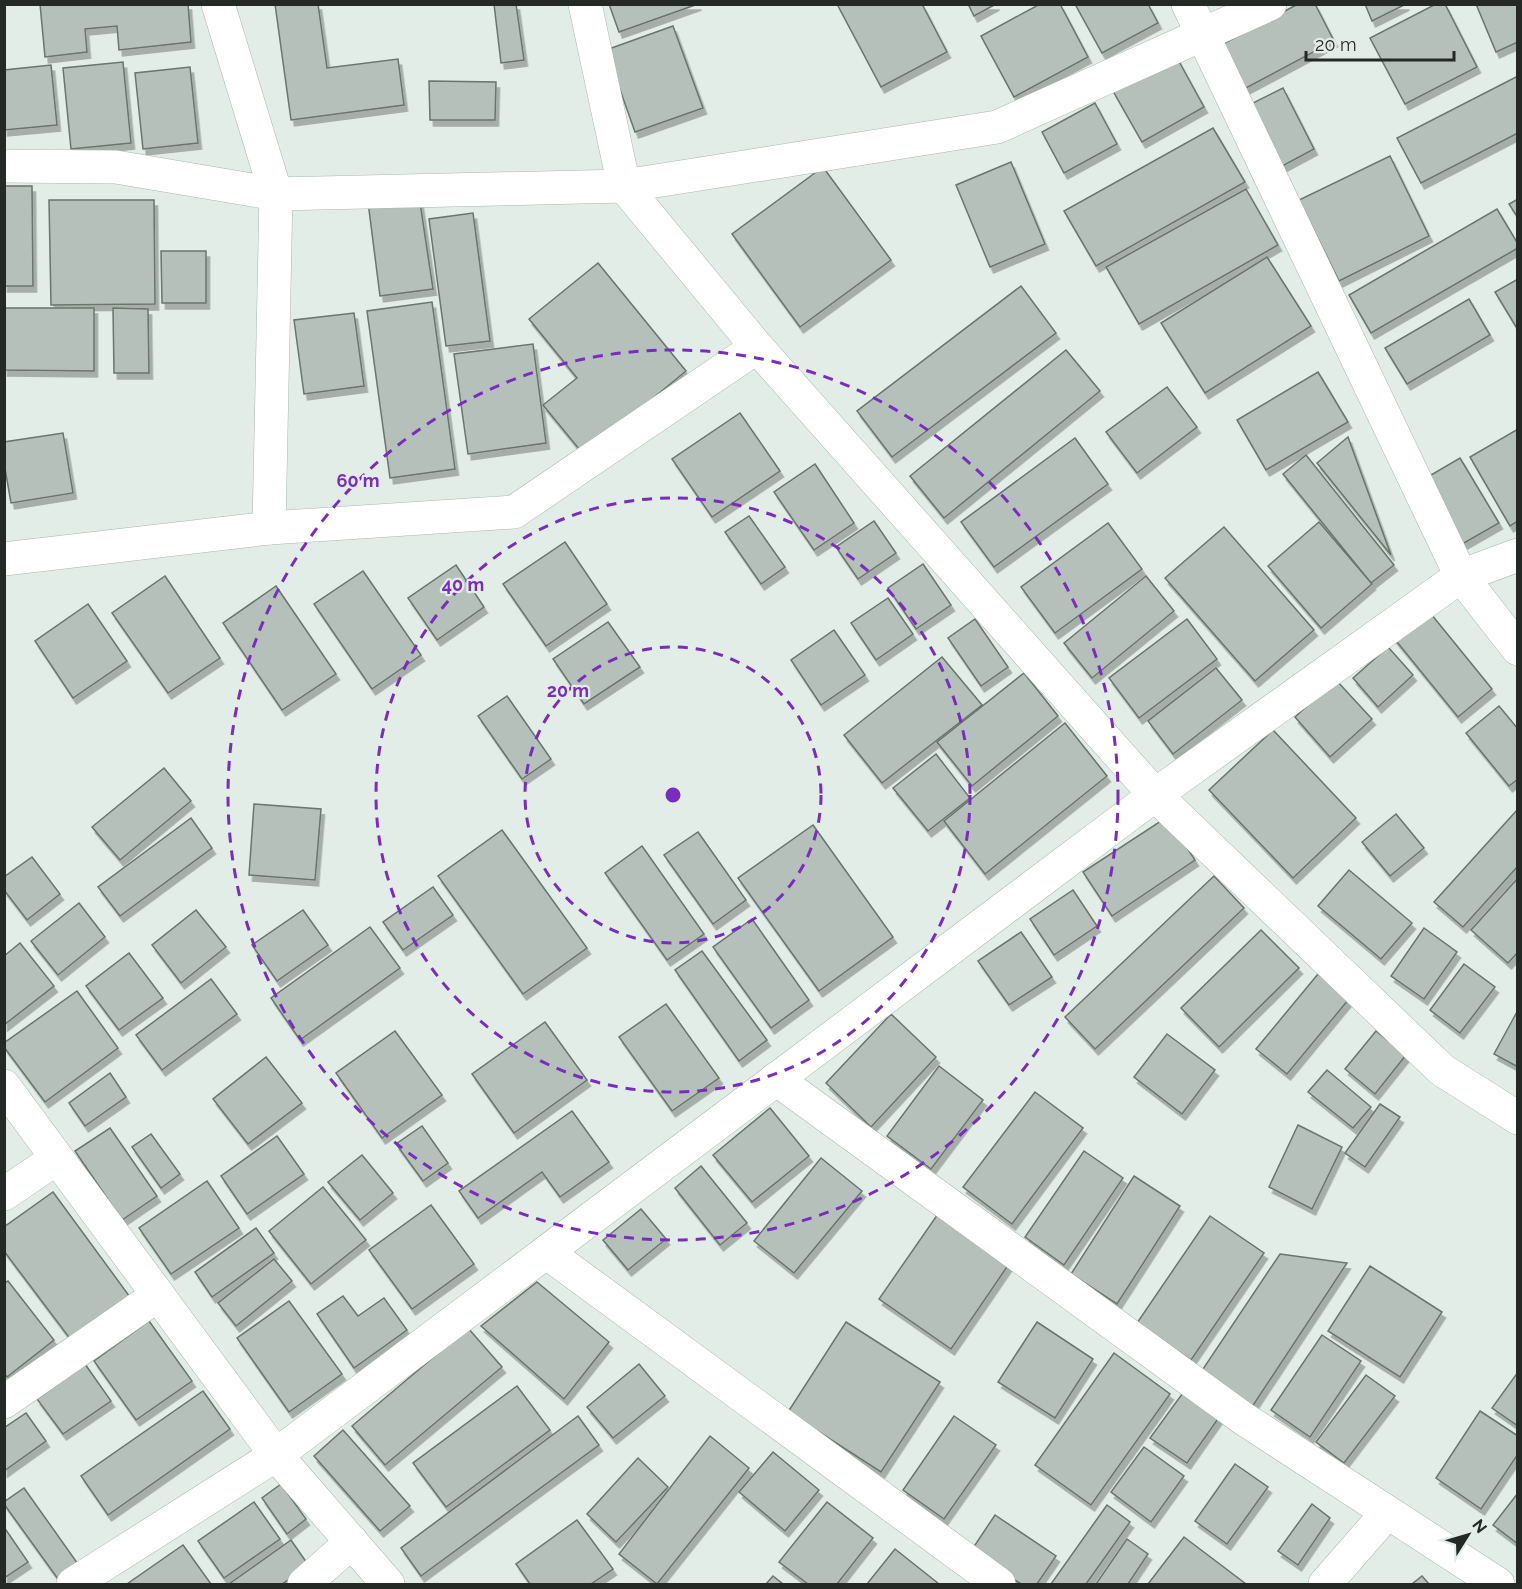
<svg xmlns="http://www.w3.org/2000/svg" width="1522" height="1589" font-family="Raleway,sans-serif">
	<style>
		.building { fill: #b4c0b9; stroke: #69746d; stroke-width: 1.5; filter: url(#shadow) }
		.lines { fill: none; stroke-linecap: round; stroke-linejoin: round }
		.street-casing { stroke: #abb7b0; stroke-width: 34 }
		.street { stroke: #fff; stroke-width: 33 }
		.ring { fill: none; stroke: #7b2cbf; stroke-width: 3; stroke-dasharray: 10 8 }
		.centre { fill: #7b2cbf; stroke: #e1ede6; stroke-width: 3 }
		.ring-label { font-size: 18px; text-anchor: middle; font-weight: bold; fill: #7b2cbf; stroke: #e1ede6; stroke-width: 4.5; stroke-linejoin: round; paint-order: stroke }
	</style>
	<defs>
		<filter id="shadow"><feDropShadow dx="3.5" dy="6" stdDeviation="0" flood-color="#0004"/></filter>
	</defs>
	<rect width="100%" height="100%" fill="#e1ede6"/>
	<!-- building -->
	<g class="building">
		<polygon points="40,4 188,4 191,42 119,50 117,26 85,29 87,52 45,57"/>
		<polygon points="275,4 318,4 327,68 398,59 404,105 291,120"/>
		<polygon points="494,4 516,4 524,60 501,63"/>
		<polygon points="609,4 698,4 619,32"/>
		<polygon points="837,4 922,4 947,52 881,87"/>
		<polygon points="968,4 996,4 974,16"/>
		<polygon points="1040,4 1060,4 1088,57 1014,97 981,36"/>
		<polygon points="1075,4 1148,4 1158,23 1102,53"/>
		<polygon points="1298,4 1315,4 1334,41 1244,89 1221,45"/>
		<polygon points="1365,4 1406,4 1372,21"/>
		<polygon points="1436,4 1445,4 1477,67 1405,104 1370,38"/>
		<polygon points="1476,4 1518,4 1518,42 1496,52"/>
		<polygon points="673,26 703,108 635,132 606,50"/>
		<polygon points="1176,56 1204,107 1142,142 1113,91"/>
		<polygon points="123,62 131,143 71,149 63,68"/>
		<polygon points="51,65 57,125 4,130 4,70"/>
		<polygon points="190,67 198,143 143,149 135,73"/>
		<polygon points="1518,76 1518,133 1421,183 1397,138"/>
		<polygon points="429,81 496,82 495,120 430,120"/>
		<polygon points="1283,88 1314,149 1273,171 1241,109"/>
		<polygon points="1095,103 1117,144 1064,173 1042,132"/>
		<polygon points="1213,128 1245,182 1096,266 1064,211"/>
		<polygon points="1390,156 1429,236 1339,281 1299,200"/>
		<polygon points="1011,162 1045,244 990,267 956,185"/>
		<polygon points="823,167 891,260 800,327 732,234"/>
		<polygon points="4,186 32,186 33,286 4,286"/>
		<polygon points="1246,189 1278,245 1139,324 1106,267"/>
		<polygon points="419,196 433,289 380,296 368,202"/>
		<polygon points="1518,199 1518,218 1509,204"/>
		<polygon points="49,200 154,200 155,304 51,305"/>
		<polygon points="1497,209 1518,244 1518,248 1371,333 1349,295"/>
		<polygon points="473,213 490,341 446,346 429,219"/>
		<polygon points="161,251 206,251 206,303 162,303"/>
		<polygon points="1267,257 1311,326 1205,393 1161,323"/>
		<polygon points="598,263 686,371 584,455 543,405 577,378 529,319"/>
		<polygon points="1518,279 1518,330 1495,292"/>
		<polygon points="1021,286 1056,333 892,457 857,411"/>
		<polygon points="1469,299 1490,335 1407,384 1385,348"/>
		<polygon points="432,302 455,469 390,478 367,311"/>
		<polygon points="4,308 94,308 94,371 4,370"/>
		<polygon points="113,308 148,309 149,373 114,373"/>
		<polygon points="354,313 364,386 304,394 294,320"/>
		<polygon points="533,344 546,443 468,454 454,354"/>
		<polygon points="1066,350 1100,391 944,518 910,476"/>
		<polygon points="1318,372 1348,422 1266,470 1237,420"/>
		<polygon points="1167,387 1197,427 1137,473 1106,432"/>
		<polygon points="740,413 780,471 712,517 672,459"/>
		<polygon points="1518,429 1518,521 1510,526 1470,457"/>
		<polygon points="63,433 73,493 11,503 4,463 4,442"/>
		<polygon points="1348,437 1391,555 1317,463"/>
		<polygon points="1075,438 1108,484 994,567 961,522"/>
		<polygon points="1306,455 1394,565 1371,583 1283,474"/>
		<polygon points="1460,458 1499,523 1457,547 1419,482"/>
		<polygon points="815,464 854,523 814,550 774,492"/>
		<polygon points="749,516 785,567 761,584 725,532"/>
		<polygon points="874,521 896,553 858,579 836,547"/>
		<polygon points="1319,522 1372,584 1321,628 1268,566"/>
		<polygon points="1108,523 1142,569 1055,633 1021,587"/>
		<polygon points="1224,527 1314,630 1255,681 1165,578"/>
		<polygon points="565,542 607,604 546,646 503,584"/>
		<polygon points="923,564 951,605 916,629 888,588"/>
		<polygon points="456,565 484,607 437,640 408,598"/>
		<polygon points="363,571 421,655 372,689 314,604"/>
		<polygon points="165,576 220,658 168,693 112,613"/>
		<polygon points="1146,576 1174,611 1092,678 1064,643"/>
		<polygon points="276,586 336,674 282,710 223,623"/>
		<polygon points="888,598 913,634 876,660 851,623"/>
		<polygon points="88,604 127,661 73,698 35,641"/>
		<polygon points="1427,609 1492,689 1458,717 1393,637"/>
		<polygon points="975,619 1008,667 981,686 948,638"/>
		<polygon points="1187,619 1217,659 1139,718 1109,678"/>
		<polygon points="608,622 640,667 584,704 553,659"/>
		<polygon points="834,630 865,675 821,705 791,660"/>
		<polygon points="1388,647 1413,675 1378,707 1353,678"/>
		<polygon points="942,657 982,705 882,783 844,735"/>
		<polygon points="1216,668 1242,700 1173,754 1148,721"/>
		<polygon points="1024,673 1058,716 972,786 937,742"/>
		<polygon points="1336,680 1372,719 1330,757 1295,717"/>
		<polygon points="507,696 551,759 522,779 478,716"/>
		<polygon points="1499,706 1518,729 1518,779 1509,786 1466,733"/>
		<polygon points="1065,723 1107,776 985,874 944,821"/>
		<polygon points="1273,730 1356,818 1293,878 1209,790"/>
		<polygon points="936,754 970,798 928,831 893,788"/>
		<polygon points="164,768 191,801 120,860 92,827"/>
		<polygon points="254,804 321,809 315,880 249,875"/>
		<polygon points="1518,809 1518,866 1463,927 1434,902"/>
		<polygon points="1396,814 1424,848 1390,876 1362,842"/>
		<polygon points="1167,817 1195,860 1112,916 1083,872"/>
		<polygon points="191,818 212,848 120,916 98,887"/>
		<polygon points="813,825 893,937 819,991 738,878"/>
		<polygon points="502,830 587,948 523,994 438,876"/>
		<polygon points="698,832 746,900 713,924 664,855"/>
		<polygon points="642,846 704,934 667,960 605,873"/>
		<polygon points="32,857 60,894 27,920 4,890 4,877"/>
		<polygon points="1349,870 1412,923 1381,959 1318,906"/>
		<polygon points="1214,876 1244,908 1095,1049 1065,1017"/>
		<polygon points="1518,878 1518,952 1508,963 1471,930"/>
		<polygon points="433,887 453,915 403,950 383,922"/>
		<polygon points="1073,890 1097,926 1054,955 1030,919"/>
		<polygon points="79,903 105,937 58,975 31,941"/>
		<polygon points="196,910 226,947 181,983 152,945"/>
		<polygon points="303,910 328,945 277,981 252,945"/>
		<polygon points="752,919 809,1000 771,1028 713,947"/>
		<polygon points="370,927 400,968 300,1040 271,998"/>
		<polygon points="1424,928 1457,952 1424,999 1391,976"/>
		<polygon points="1261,930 1299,968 1219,1047 1181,1008"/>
		<polygon points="1021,932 1052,977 1009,1005 978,961"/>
		<polygon points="20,943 54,986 4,1025 4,956"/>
		<polygon points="702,951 767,1040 739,1061 675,970"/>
		<polygon points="129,953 163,998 119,1030 86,986"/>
		<polygon points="1464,964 1495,987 1460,1033 1430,1010"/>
		<polygon points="1318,974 1349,999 1287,1074 1256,1049"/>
		<polygon points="211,979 237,1014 162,1070 136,1035"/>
		<polygon points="77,991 118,1048 45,1102 4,1047 4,1043"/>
		<polygon points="666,1004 719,1078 672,1111 619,1037"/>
		<polygon points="1518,1010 1518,1067 1494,1054"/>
		<polygon points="891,1014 936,1057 871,1127 826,1083"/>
		<polygon points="545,1022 587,1080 514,1133 472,1074"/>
		<polygon points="395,1031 442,1095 382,1138 336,1073"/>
		<polygon points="1376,1031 1406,1055 1375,1094 1345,1069"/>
		<polygon points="1167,1034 1215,1070 1182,1114 1134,1077"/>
		<polygon points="266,1057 302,1103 248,1144 213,1099"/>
		<polygon points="939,1066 983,1100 931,1169 887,1136"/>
		<polygon points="1327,1070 1371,1107 1353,1128 1308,1092"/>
		<polygon points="110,1073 126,1097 85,1126 69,1103"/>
		<polygon points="1035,1092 1083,1128 1012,1224 963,1187"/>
		<polygon points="1380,1104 1400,1117 1365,1167 1345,1153"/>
		<polygon points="770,1108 809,1156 752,1202 713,1155"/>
		<polygon points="572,1111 609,1162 560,1197 542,1172 478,1218 459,1191"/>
		<polygon points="1298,1125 1342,1147 1312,1209 1269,1187"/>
		<polygon points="422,1126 448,1163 423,1181 396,1144"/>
		<polygon points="110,1128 157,1196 122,1220 75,1151"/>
		<polygon points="151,1134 180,1174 161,1188 132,1147"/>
		<polygon points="277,1136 304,1174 247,1214 221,1176"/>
		<polygon points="1084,1151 1123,1178 1064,1265 1025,1237"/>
		<polygon points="362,1155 393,1193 360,1220 328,1182"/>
		<polygon points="821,1158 862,1191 794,1273 754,1241"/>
		<polygon points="701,1166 747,1223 720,1245 675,1188"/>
		<polygon points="1134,1176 1180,1206 1117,1304 1071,1274"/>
		<polygon points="207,1181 239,1228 171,1274 139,1228"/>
		<polygon points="323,1187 366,1240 311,1284 269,1231"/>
		<polygon points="53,1192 130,1297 71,1340 4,1251 4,1227"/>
		<polygon points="431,1205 474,1264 412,1309 369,1250"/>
		<polygon points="641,1209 666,1239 628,1270 603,1240"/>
		<polygon points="940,1211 1011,1261 951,1349 879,1299"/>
		<polygon points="1210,1216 1264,1253 1191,1360 1137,1323"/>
		<polygon points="256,1228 274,1253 212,1297 195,1272"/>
		<polygon points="1280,1254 1347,1263 1250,1410 1199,1375"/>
		<polygon points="274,1259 292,1281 236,1326 218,1303"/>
		<polygon points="1370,1266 1442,1312 1400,1377 1328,1331"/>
		<polygon points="8,1281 54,1340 7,1377 4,1373 4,1283"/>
		<polygon points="537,1282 609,1342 564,1399 481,1326"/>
		<polygon points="343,1296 358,1316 384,1298 407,1330 354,1368 317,1314"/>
		<polygon points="289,1301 342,1374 289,1412 237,1338"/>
		<polygon points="149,1321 192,1381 136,1420 94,1361"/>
		<polygon points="846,1322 940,1382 881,1472 788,1412"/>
		<polygon points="1037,1322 1093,1359 1055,1418 998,1382"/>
		<polygon points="468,1328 502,1367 385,1465 352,1426"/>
		<polygon points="1322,1335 1361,1361 1310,1437 1271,1410"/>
		<polygon points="1114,1353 1170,1394 1091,1505 1035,1465"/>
		<polygon points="85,1364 111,1401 63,1434 37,1399"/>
		<polygon points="639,1364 665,1396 613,1438 587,1407"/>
		<polygon points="1518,1372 1518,1426 1492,1408"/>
		<polygon points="1366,1375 1395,1396 1344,1463 1316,1442"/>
		<polygon points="517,1386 550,1430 446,1507 413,1463"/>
		<polygon points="1185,1390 1220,1416 1187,1463 1150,1438"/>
		<polygon points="203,1391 230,1429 108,1515 81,1476"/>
		<polygon points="1480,1411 1518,1436 1518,1454 1481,1509 1436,1478"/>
		<polygon points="26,1413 46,1441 4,1471 4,1428"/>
		<polygon points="578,1416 599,1445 421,1576 401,1548"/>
		<polygon points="954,1416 996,1445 944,1519 903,1490"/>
		<polygon points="343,1430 410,1506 380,1531 314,1456"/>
		<polygon points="710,1436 749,1468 657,1584 619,1554"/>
		<polygon points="1144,1447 1184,1476 1151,1522 1111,1492"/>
		<polygon points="773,1452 819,1490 785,1531 739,1492"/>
		<polygon points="638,1458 668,1487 616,1542 587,1514"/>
		<polygon points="1235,1464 1268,1487 1227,1544 1195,1521"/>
		<polygon points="281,1484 306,1519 287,1534 262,1498"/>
		<polygon points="24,1488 78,1564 58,1579 4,1504 4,1502"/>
		<polygon points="1518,1493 1518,1544 1493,1525"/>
		<polygon points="254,1502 280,1539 224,1578 198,1541"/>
		<polygon points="827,1502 873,1538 837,1584 808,1584 779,1562"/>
		<polygon points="1312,1504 1330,1518 1298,1565 1278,1551"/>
		<polygon points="1107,1505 1130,1522 1086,1584 1051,1584"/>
		<polygon points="995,1515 1056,1556 1037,1584 1021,1584 971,1551"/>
		<polygon points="577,1520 613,1569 591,1584 530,1584 516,1564"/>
		<polygon points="6,1530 28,1562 4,1578 4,1531"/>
		<polygon points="1184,1537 1246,1584 1148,1584"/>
		<polygon points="1127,1539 1148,1554 1128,1584 1096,1584"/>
		<polygon points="291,1540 309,1566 282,1584 229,1584"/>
		<polygon points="183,1545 211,1584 127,1584"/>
		<polygon points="895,1549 939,1584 867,1584"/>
		<polygon points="773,1576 783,1584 766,1584"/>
		<polygon points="1422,1576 1429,1584 1412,1584"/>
	</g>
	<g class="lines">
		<!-- street casing -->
		<g class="street-casing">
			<g id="street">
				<polyline points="585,4 624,186 757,347 1155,795 1442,1070 1518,1118"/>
				<polyline points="1188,4 1461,576 1518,649"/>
				<polyline points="4,166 116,167 276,194 624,186 997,127 1270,4"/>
				<polyline points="269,528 514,512 757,347"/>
				<polyline points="4,559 269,528 276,194 218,4"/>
				<polyline points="776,1079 1244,1419 1498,1584"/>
				<polyline points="4,1086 276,1455 73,1584"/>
				<polyline points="4,1194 57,1158"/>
				<polyline points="546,1252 999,1584"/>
				<polyline points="4,1402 158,1295"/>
				<polyline points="304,1584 352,1542"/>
				<polyline points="388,1584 276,1455 1155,795 1461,576 1518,555"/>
				<polyline points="1325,1584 1387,1513"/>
			</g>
		</g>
		<!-- street -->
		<use href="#street" class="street"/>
	</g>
	<!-- distance rings -->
	<g class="ring">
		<circle cx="673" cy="795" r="148"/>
		<circle cx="673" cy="795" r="297"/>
		<circle cx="673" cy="795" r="445"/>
	</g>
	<circle cx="673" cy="795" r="9" class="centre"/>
	<g class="ring-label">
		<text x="358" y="487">60 m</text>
		<text x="463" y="591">40 m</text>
		<text x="568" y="697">20 m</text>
	</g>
	<!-- border -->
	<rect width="1522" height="1589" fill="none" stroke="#242926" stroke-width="12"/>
	<!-- north arrow -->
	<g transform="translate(1468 1535) rotate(53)" stroke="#e1ede6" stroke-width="4.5" paint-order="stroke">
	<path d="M0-4.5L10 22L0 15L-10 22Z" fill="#242926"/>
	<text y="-9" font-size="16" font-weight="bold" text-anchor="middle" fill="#242926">N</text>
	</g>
	<!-- scale -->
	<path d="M1306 51v9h148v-9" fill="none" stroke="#242926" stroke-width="3"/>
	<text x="1315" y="51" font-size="18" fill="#242926" stroke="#e1ede6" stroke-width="4.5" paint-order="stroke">20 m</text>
</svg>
